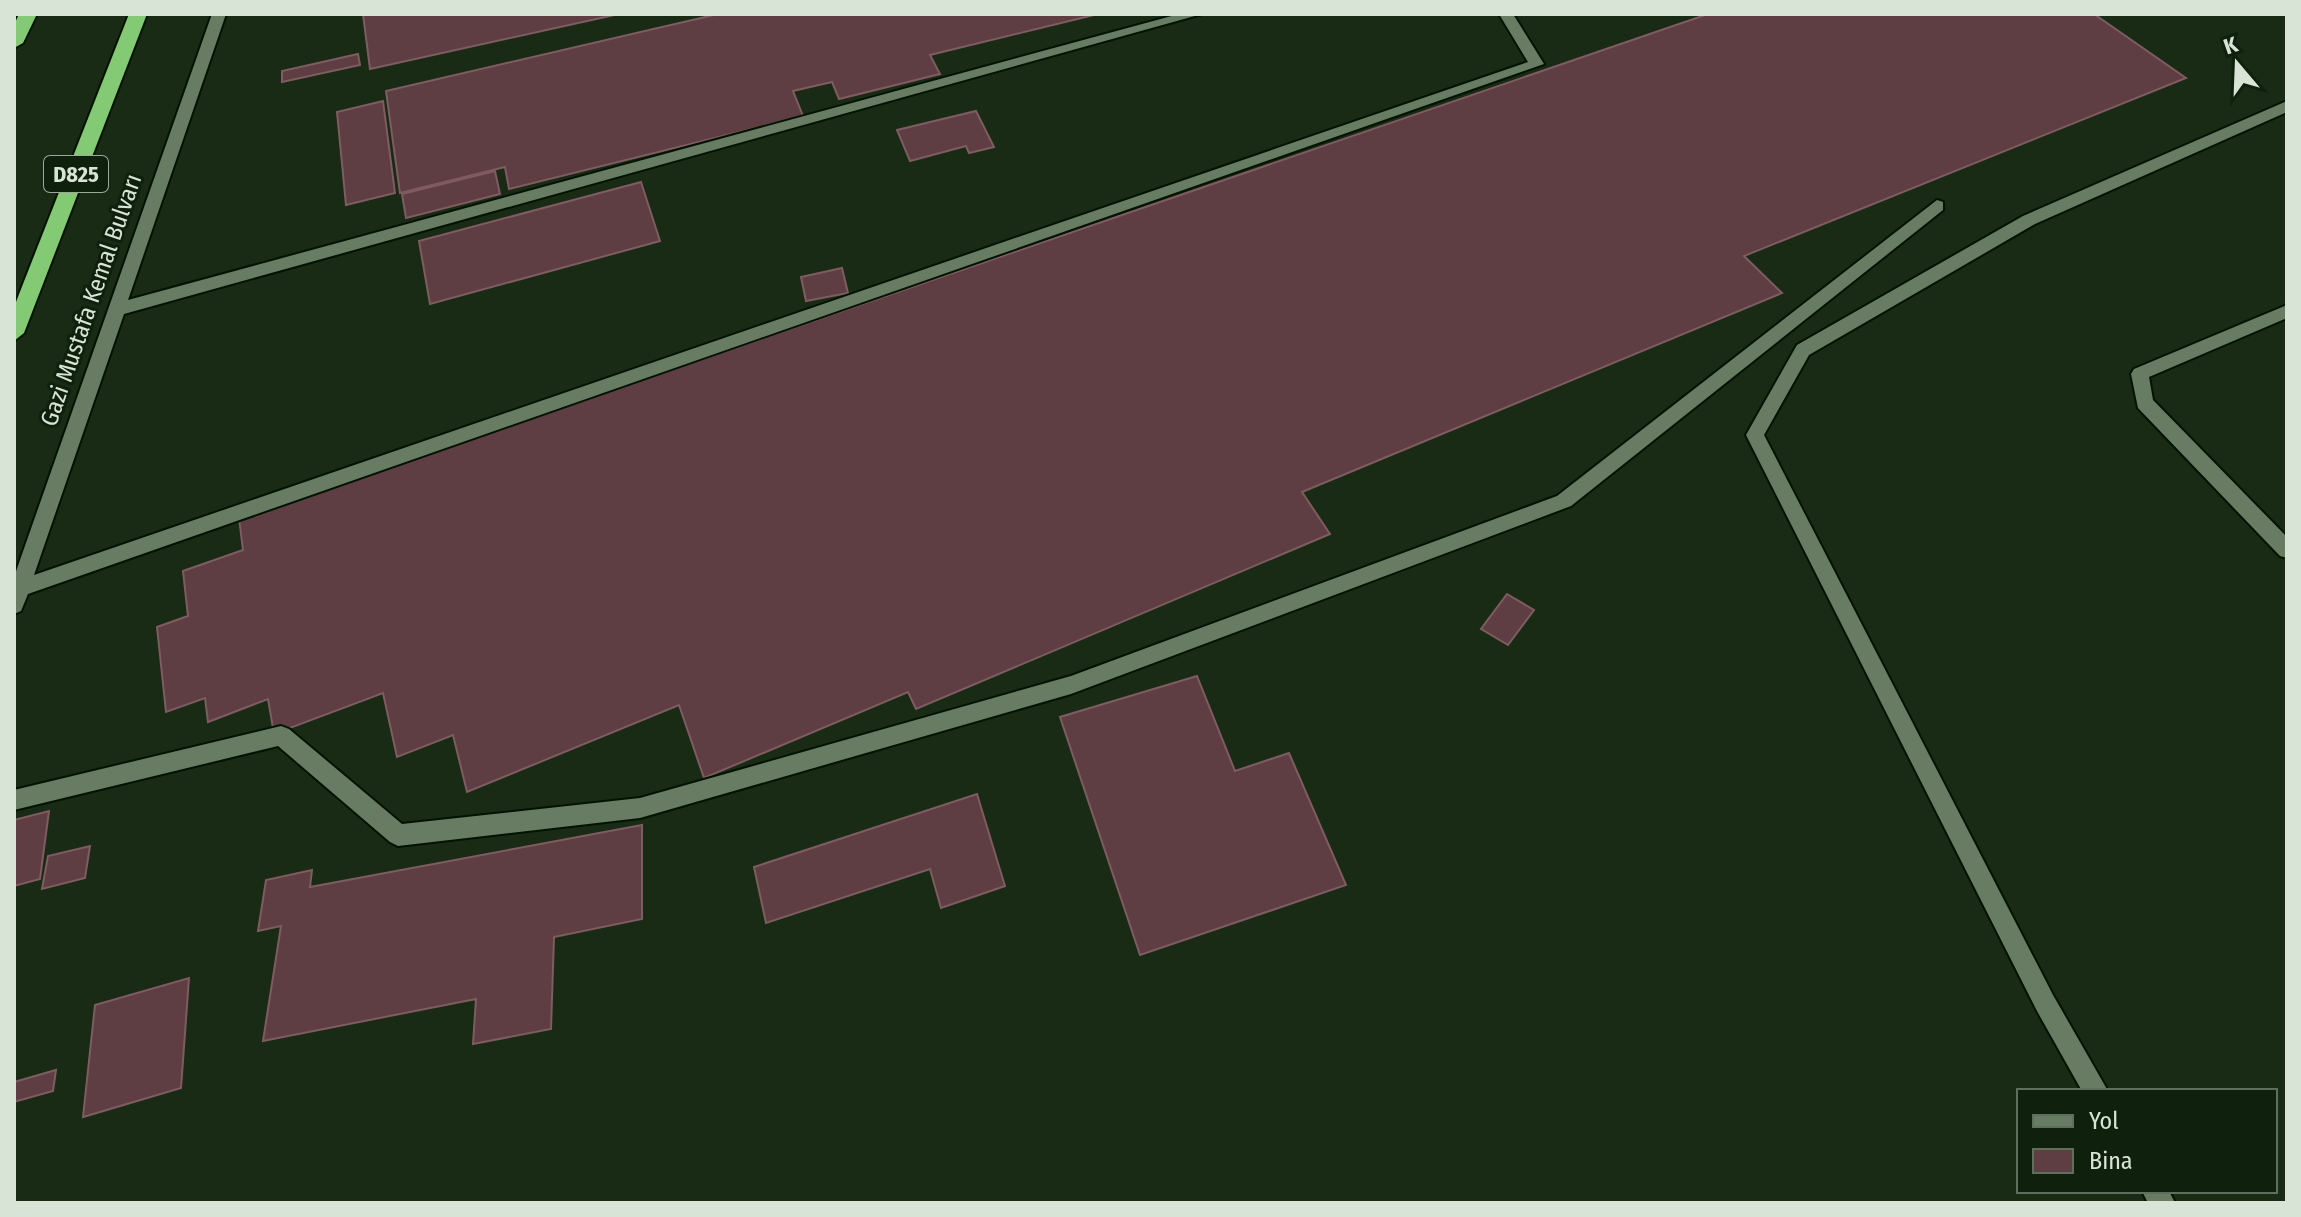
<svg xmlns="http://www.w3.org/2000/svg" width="2301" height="1217" font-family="'Fira Sans Condensed',sans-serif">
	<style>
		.building { fill: #5e3e43; stroke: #7e5c61; stroke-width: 2 }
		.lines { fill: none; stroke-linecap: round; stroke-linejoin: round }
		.minor-casing { stroke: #031302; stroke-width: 4 }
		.highway-casing { stroke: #031302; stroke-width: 4 }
		.minor { fill: #677c62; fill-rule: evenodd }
		.highway { fill: #84ca75; fill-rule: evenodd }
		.labels { text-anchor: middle; stroke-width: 6; stroke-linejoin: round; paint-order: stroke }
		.shield { fill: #0f210c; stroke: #9caa99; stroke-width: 2 }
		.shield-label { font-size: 22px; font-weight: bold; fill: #d8e4d6 }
		.street-label { font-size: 24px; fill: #d8e4d6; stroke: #0f210c }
	</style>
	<rect width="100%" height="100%" fill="#192b15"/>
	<!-- building -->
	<g class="building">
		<polygon points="363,14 619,14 370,69"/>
		<polygon points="718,14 1098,14 930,55 940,74 839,99 832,82 793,91 803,116 509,189 505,167 400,193 386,91"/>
		<polygon points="1708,14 2094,14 2186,78 1744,256 1782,293 1302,492 1330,534 916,709 908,692 704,778 679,705 467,792 453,735 397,757 383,693 274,734 268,699 208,722 205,698 166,712 157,627 188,616 183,571 243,550 239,518"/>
		<polygon points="358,54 360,65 282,82 282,71"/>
		<polygon points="383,101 395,193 346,205 337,112"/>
		<polygon points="976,111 994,147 969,153 966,146 910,161 897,130"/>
		<polygon points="495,171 500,194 406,218 402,194"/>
		<polygon points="641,182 660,241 430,304 419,241"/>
		<polygon points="842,268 848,293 806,301 801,277"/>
		<polygon points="1507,594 1534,610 1508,645 1481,629"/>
		<polygon points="1197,676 1235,771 1289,753 1346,885 1140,955 1060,717"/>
		<polygon points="977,794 1005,886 941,908 930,869 766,923 754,867"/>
		<polygon points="49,811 40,879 14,886 14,820"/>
		<polygon points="642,825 642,919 554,937 551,1029 473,1044 476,999 263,1041 281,926 258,931 266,880 312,870 310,887"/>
		<polygon points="90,846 85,878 42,889 48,856"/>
		<polygon points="189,978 181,1088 83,1117 95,1005"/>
		<polygon points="56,1070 53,1091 14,1102 14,1082"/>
	</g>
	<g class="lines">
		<!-- minor casing -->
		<g class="minor-casing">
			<g id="minor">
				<polygon points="212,14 226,14 128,300 1179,14 1202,14 124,314 34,575 1528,62 1499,14 1513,14 1544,64 28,594 21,611 14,614 14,577"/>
				<polygon points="2287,101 2287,112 2035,224 1809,355 1764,435 2053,995 2108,1091 2082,1091 2037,1011 1746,435 1797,345 2023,216"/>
				<polygon points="1937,200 1943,202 1943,210 1571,506 1071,694 640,818 398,846 390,842 278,746 14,810 14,790 281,726 289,729 402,824 640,798 1071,676 1557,496"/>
				<polygon points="2287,305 2287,318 2149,377 2153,400 2287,537 2287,558 2280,556 2138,408 2131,374 2134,369"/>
				<polygon points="2142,1191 2169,1191 2175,1203 2148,1203"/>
			</g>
		</g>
		<!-- highway casing -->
		<g class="highway-casing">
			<g id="highway">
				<polygon points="19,14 37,14 23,43 14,48 14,25"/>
				<polygon points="129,14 147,14 24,333 14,341 14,307"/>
			</g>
		</g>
		<!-- minor -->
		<use href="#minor" class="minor"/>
		<!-- highway -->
		<use href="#highway" class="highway"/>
	</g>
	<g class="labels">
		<!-- shield labels -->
		<rect class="shield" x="44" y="156" width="64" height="36" rx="6"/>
		<g class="shield-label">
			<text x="76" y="182">D825</text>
		</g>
		<!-- street labels -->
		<g class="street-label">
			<text transform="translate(91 300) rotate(-71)" y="8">Gazi Mustafa Kemal Bulvarı</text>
		</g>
	</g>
	<!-- border -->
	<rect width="2301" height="1217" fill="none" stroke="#d8e4d6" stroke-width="32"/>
	<!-- legend -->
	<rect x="2017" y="1089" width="260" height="104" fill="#0f210c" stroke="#5f6f5d" stroke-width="2"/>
	<rect x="2033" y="1115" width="40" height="12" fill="#677c62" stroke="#5f6f5d" stroke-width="2"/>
	<text x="2089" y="1129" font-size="24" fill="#d8e4d6">Yol</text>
	<rect x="2033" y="1149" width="40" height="24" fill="#5e3e43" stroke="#5f6f5d" stroke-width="2"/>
	<text x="2089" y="1169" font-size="24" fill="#d8e4d6">Bina</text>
	<!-- north arrow -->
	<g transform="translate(2237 64) rotate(341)" stroke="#0f210c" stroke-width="6" paint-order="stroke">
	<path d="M0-6L14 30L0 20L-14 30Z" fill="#d8e4d6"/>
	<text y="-12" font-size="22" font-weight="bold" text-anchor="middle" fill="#d8e4d6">K</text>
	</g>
</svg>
